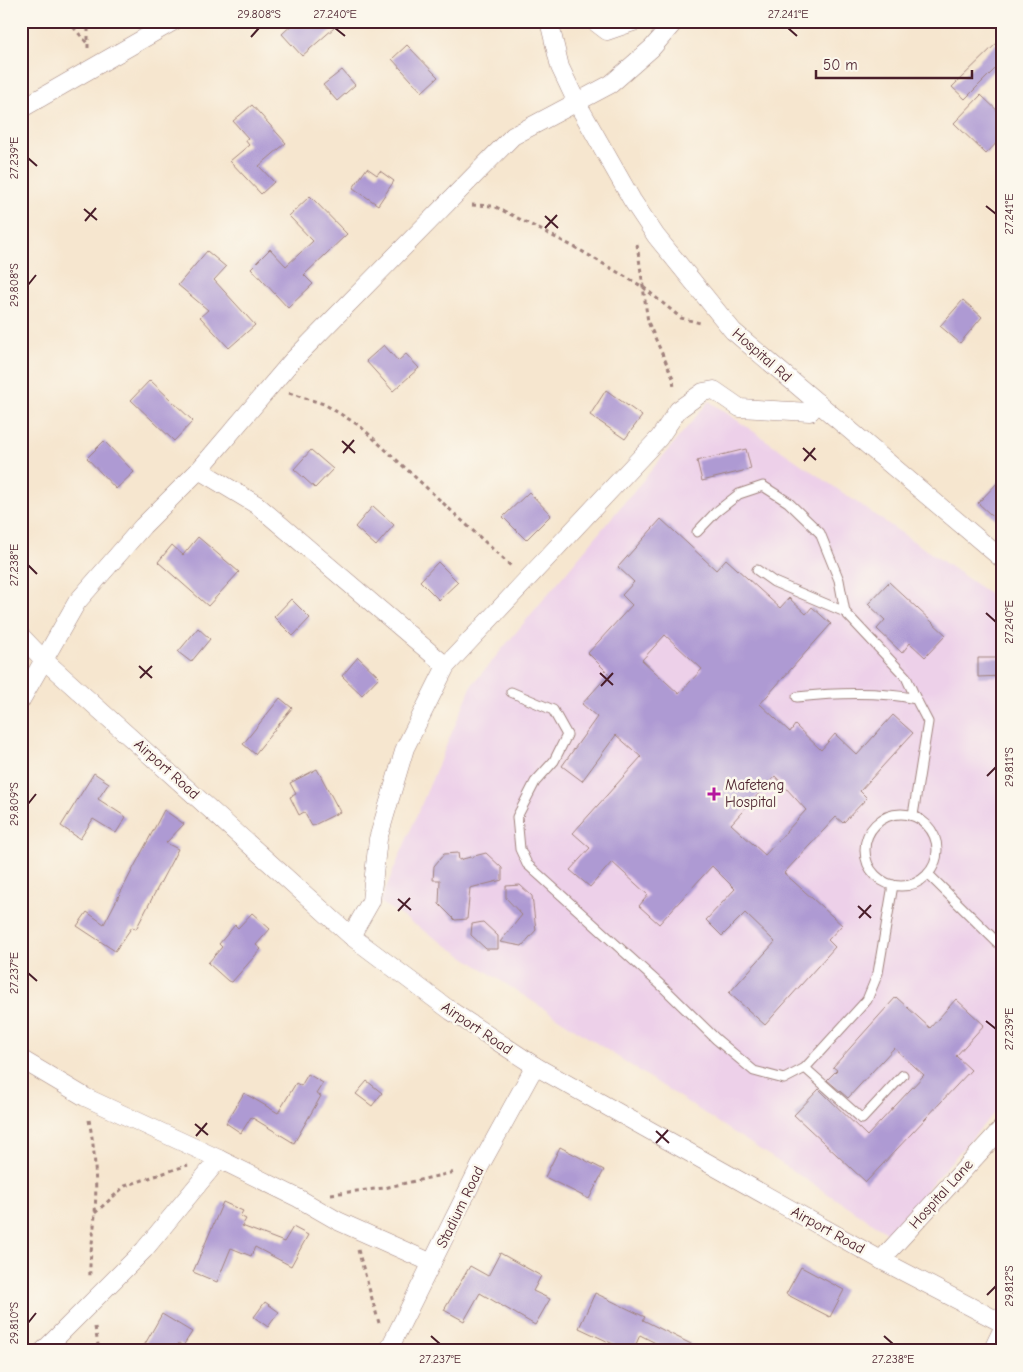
<svg xmlns="http://www.w3.org/2000/svg" width="1023" height="1372" font-family="'Comic Neue',sans-serif">
	<style>
		.built { fill: #edd0e9 }
		.building { fill: #ae9ad3; fill-rule: evenodd }
		.lines { fill: none; stroke-linecap: round; stroke-linejoin: round }
		.lane-casing { stroke: #a0827d; stroke-width: 11 }
		.street-casing { stroke: #a0827d; stroke-width: 19 }
		.path { stroke: #a0827d; stroke-width: 3; stroke-dasharray: 4 4; stroke-linecap: butt }
		.lane { stroke: #fff; stroke-width: 9 }
		.street { stroke: #fff; stroke-width: 18 }
		.ticks { fill: none; stroke: #4a1f2b; stroke-width: 2 }
		.poi-dot { fill: #b5179e; stroke: #fbf7ec; stroke-width: 2 }
		.labels { text-anchor: middle; stroke-width: 5; stroke-linejoin: round; paint-order: stroke }
		.street-label { font-size: 15px; fill: #4a1f2b; stroke: #fbf7ec }
		.poi-label { font-size: 15px; fill: #4a1f2b; stroke: #fbf7ec; text-anchor: start }
		.neatline { fill: none; stroke: #4a1f2b; stroke-width: 2 }
		.ticks-label { font-size: 12px; text-anchor: middle; fill: #4a1f2b }
	</style>
	<rect width="100%" height="100%" fill="#fbf7ec"/>
	<filter id="ink" filterUnits="userSpaceOnUse"><feTurbulence type="fractalNoise" baseFrequency=".02" numOctaves="2"/><feDisplacementMap in="SourceGraphic" scale="10" xChannelSelector="R" yChannelSelector="G"/><feConvolveMatrix kernelMatrix="1 2 1 2 8 2 1 2 1" color-interpolation-filters="sRGB"/></filter>
	<filter id="wash" filterUnits="userSpaceOnUse"><feTurbulence type="fractalNoise" baseFrequency=".0096" numOctaves="4" result="noise"/><feDisplacementMap in="SourceGraphic" scale="20" xChannelSelector="R" yChannelSelector="G"/><feGaussianBlur stdDeviation="1.12" result="paint"/><feColorMatrix in="noise" values="0 0 0 0 0 0 0 0 0 0 0 0 0 0 0 0 0 1.4 0 .05"/><feComposite in="paint" operator="in"/></filter>
	<g filter="url(#wash)">
		<rect width="100%" height="100%" fill="#f6e6cf"/>
		<!-- built -->
		<polygon class="built" points="709,401 1002,602 1002,1104 888,1233 380,902 472,685"/>
		<g id="blocks">
			<!-- building -->
			<g class="building">
				<polygon points="296,21 342,21 302,56 282,34"/>
				<polygon points="1002,38 1002,62 965,99 952,87"/>
				<polygon points="407,45 438,77 422,92 392,59"/>
				<polygon points="342,70 355,85 337,101 323,85"/>
				<polygon points="981,95 1002,115 1002,137 986,154 954,123"/>
				<polygon points="252,105 286,143 259,166 274,182 261,194 230,161 249,145 245,140 248,138 233,121"/>
				<polygon points="367,168 377,175 380,171 394,181 378,205 353,188"/>
				<polygon points="310,196 347,234 304,275 313,284 288,308 251,268 270,249 286,266 313,241 289,216"/>
				<polygon points="207,251 226,267 214,280 255,325 229,348 200,317 208,310 178,285"/>
				<polygon points="963,300 982,317 960,343 940,326"/>
				<polygon points="384,345 398,361 406,354 419,368 393,391 366,361"/>
				<polygon points="150,380 193,421 174,441 131,400"/>
				<polygon points="606,390 642,416 625,439 590,415"/>
				<polygon points="104,441 134,472 116,489 87,458"/>
				<polygon points="746,449 751,469 702,481 697,461"/>
				<polygon points="311,450 333,469 315,488 294,469"/>
				<polygon points="1002,478 1002,525 978,503"/>
				<polygon points="529,492 551,515 526,540 503,517"/>
				<polygon points="373,506 394,525 376,546 355,527"/>
				<path d="M661,519L716,570L726,559L780,608L789,598L806,614L812,607L831,624L760,704L790,732L795,725L821,750L835,734L857,755L893,715L913,733L860,791L867,798L843,823L836,817L784,873L842,925L828,940L835,947L765,1025L729,993L775,942L745,913L722,936L706,920L735,889L712,866L659,924L639,906L648,895L612,862L590,887L570,870L590,848L573,833L641,757L616,735L582,781L562,766L597,717L582,704L609,674L588,653L632,605L622,595L634,582L618,567ZM665,635L702,669L679,694L642,660ZM775,776L806,810L765,855L731,824Z"/>
				<polygon points="198,537 239,572 208,606 158,562 172,545 183,555"/>
				<polygon points="438,562 458,582 439,600 420,581"/>
				<polygon points="889,582 946,635 925,657 910,643 902,653 877,629 885,620 868,604"/>
				<polygon points="291,599 310,618 293,636 274,617"/>
				<polygon points="198,628 210,639 191,662 178,652"/>
				<polygon points="358,657 379,677 362,695 342,676"/>
				<polygon points="978,658 1002,658 1002,676 978,677"/>
				<polygon points="280,698 292,708 255,754 243,744"/>
				<polygon points="317,769 340,812 312,826 304,812 299,815 290,797 296,794 290,783"/>
				<polygon points="94,773 109,783 98,799 126,817 116,833 93,819 80,839 61,826"/>
				<polygon points="164,810 184,824 166,843 178,849 136,929 132,927 115,951 77,926 87,912 104,924"/>
				<polygon points="458,853 459,860 486,853 502,868 502,880 470,888 467,919 455,920 439,904 440,880 433,880 434,866 444,854"/>
				<polygon points="520,885 532,896 536,930 522,946 500,942 522,915 506,898 506,886"/>
				<polygon points="252,913 270,929 256,945 261,949 232,982 228,981 208,963 222,947 219,944 235,925 238,928"/>
				<polygon points="483,922 498,936 498,949 486,949 471,935 472,924"/>
				<polygon points="896,997 930,1028 956,999 984,1025 956,1056 971,1070 866,1182 794,1115 819,1089 867,1136 924,1075 894,1048 848,1098 827,1080 837,1070 833,1067"/>
				<polygon points="308,1074 323,1083 316,1094 321,1096 294,1143 251,1117 241,1133 226,1123 244,1093 278,1113 296,1083 301,1086"/>
				<polygon points="367,1081 382,1093 372,1106 356,1094"/>
				<polygon points="560,1147 604,1170 589,1199 545,1177"/>
				<polygon points="223,1202 243,1211 240,1216 246,1219 242,1226 284,1242 293,1227 308,1235 291,1266 255,1247 251,1256 231,1248 217,1282 193,1272"/>
				<polygon points="500,1253 541,1276 533,1291 550,1299 535,1325 480,1293 464,1321 444,1310 470,1266 488,1276"/>
				<polygon points="801,1267 844,1290 830,1317 786,1294"/>
				<polygon points="595,1293 645,1317 643,1320 705,1351 671,1351 640,1335 633,1351 628,1351 579,1328"/>
				<polygon points="265,1302 279,1312 268,1327 254,1317"/>
				<polygon points="162,1314 192,1332 183,1346 179,1343 175,1351 141,1351"/>
			</g>
		</g>
	</g>
	<g filter="url(#ink)">
		<use href="#blocks" fill-opacity="0" stroke="#a0827d" stroke-width="1"/>
		<g class="lines">
			<!-- lane casing -->
			<g class="lane-casing">
				<g id="lane">
					<polyline points="697,532 716,512 739,494 763,486 788,502 820,533 839,580 845,612 906,677 916,699"/>
					<polyline points="757,570 774,582 845,612"/>
					<polyline points="511,692 553,710 567,735 554,761 535,782 517,817 520,849 527,864 664,988 716,1039 754,1071 784,1079 805,1068 867,1000 878,973 893,885"/>
					<path d="M797,697C835,693 879,691 916,699L928,722L913,815"/>
					<circle cx="901" cy="850" r="36"/>
					<polyline points="928,874 1002,947"/>
					<polyline points="805,1068 862,1119 903,1075"/>
				</g>
			</g>
			<!-- street casing -->
			<g class="street-casing">
				<g id="street">
					<polyline points="549,21 560,67 577,103 632,200 656,236 733,331 1002,559"/>
					<polyline points="594,21 607,31 636,21"/>
					<polyline points="21,109 174,21"/>
					<polyline points="199,470 257,505 446,666 405,748 378,839 371,901 351,936"/>
					<polyline points="21,636 43,659 351,936 451,1011 535,1066 881,1260 1002,1323"/>
					<polyline points="446,666 659,438 678,410 703,392 714,390 740,408 810,412 818,403"/>
					<polyline points="21,700 77,602 143,526 199,470 292,361 513,136 611,84 652,48 675,21"/>
					<polyline points="21,1059 85,1097 219,1159 298,1198 338,1221 432,1263"/>
					<polyline points="881,1260 1002,1128"/>
					<polyline points="43,1351 144,1250 219,1159"/>
					<polyline points="388,1351 480,1166 535,1066"/>
					<polyline points="992,1351 1002,1330"/>
				</g>
			</g>
			<!-- path -->
			<g class="path">
				<polyline points="68,21 87,43"/>
				<polyline points="88,48 88,21"/>
				<polyline points="472,205 494,206 578,249 643,287 681,318 700,323"/>
				<polyline points="637,244 648,322 673,378 674,389"/>
				<polyline points="289,393 324,404 360,426 512,567"/>
				<path d="M89,1120C95,1150 97,1182 95,1213C94,1235 89,1256 90,1278"/>
				<polyline points="331,1194 384,1188 455,1172"/>
				<polyline points="95,1213 125,1186 188,1165"/>
				<polyline points="358,1250 379,1323"/>
				<polyline points="95,1327 99,1351"/>
			</g>
			<!-- lane -->
			<use href="#lane" class="lane"/>
			<!-- street -->
			<use href="#street" class="street"/>
		</g>
	</g>
	<!-- ticks -->
	<path class="ticks" d="M335,28L345,36M788,28L797,36M251,37L259,28M28,158L37,166M986,206L996,214M84,209L97,220M545,216L558,228M85,221L96,208M545,228L557,215M28,285L36,275M342,441L355,453M803,448L816,460M343,453L354,440M804,461L815,448M28,565L37,574M986,613L996,622M139,666L152,678M600,673L613,685M140,678L152,666M601,686L613,673M987,776L996,767M28,804L36,794M398,899L411,910M858,906L871,918M398,911L410,898M859,918L871,905M28,973L37,981M986,1021L996,1029M195,1124L208,1135M656,1131L669,1143M196,1136L207,1123M656,1143L668,1130M987,1295L996,1286M28,1323L36,1313M431,1336L440,1344M884,1336L893,1344"/>
	<!-- markers -->
	<path class="poi-dot" d="M711.5 786.5h5v5h5v5h-5v5h-5v-5h-5v-5h5z"/>
	<g class="labels">
		<!-- street labels -->
		<g class="street-label">
			<text transform="translate(762 355) rotate(41)" y="5">Hospital Rd</text>
			<text transform="translate(167 769) rotate(42)" y="5">Airport Road</text>
			<text transform="translate(477 1028) rotate(34)" y="5">Airport Road</text>
			<text transform="translate(941 1194) rotate(-48)" y="5">Hospital Lane</text>
			<text transform="translate(460 1207) rotate(-64)" y="5">Stadium Road</text>
			<text transform="translate(828 1230) rotate(29)" y="5">Airport Road</text>
		</g>
		<!-- poi labels -->
		<g class="poi-label">
			<text x="725" y="790">Mafeteng<tspan x="725" dy="17">Hospital</tspan></text>
		</g>
	</g>
	<!-- margin -->
	<rect width="1023" height="1372" fill="none" stroke="#fbf7ec" stroke-width="55"/>
	<!-- scale -->
	<path d="M816 70v8h156v-8" fill="none" stroke="#4a1f2b" stroke-width="2.5"/>
	<text x="823" y="70" font-size="15" fill="#4a1f2b" stroke="#fbf7ec" stroke-width="4" paint-order="stroke">50 m</text>
	<rect x="28" y="28" width="968" height="1316" class="neatline"/>
	<g class="ticks-label">
		<text x="259" y="18">29.808°S</text>
		<text x="335" y="18">27.240°E</text>
		<text x="788" y="18">27.241°E</text>
		<text transform="translate(14 158) rotate(-90)" y="4">27.239°E</text>
		<text transform="translate(1009 214) rotate(-90)" y="4">27.241°E</text>
		<text transform="translate(14 285) rotate(-90)" y="4">29.808°S</text>
		<text transform="translate(14 565) rotate(-90)" y="4">27.238°E</text>
		<text transform="translate(1009 622) rotate(-90)" y="4">27.240°E</text>
		<text transform="translate(1009 767) rotate(-90)" y="4">29.811°S</text>
		<text transform="translate(14 804) rotate(-90)" y="4">29.809°S</text>
		<text transform="translate(14 973) rotate(-90)" y="4">27.237°E</text>
		<text transform="translate(1009 1029) rotate(-90)" y="4">27.239°E</text>
		<text transform="translate(1009 1286) rotate(-90)" y="4">29.812°S</text>
		<text transform="translate(14 1323) rotate(-90)" y="4">29.810°S</text>
		<text x="440" y="1363">27.237°E</text>
		<text x="893" y="1363">27.238°E</text>
	</g>
</svg>
